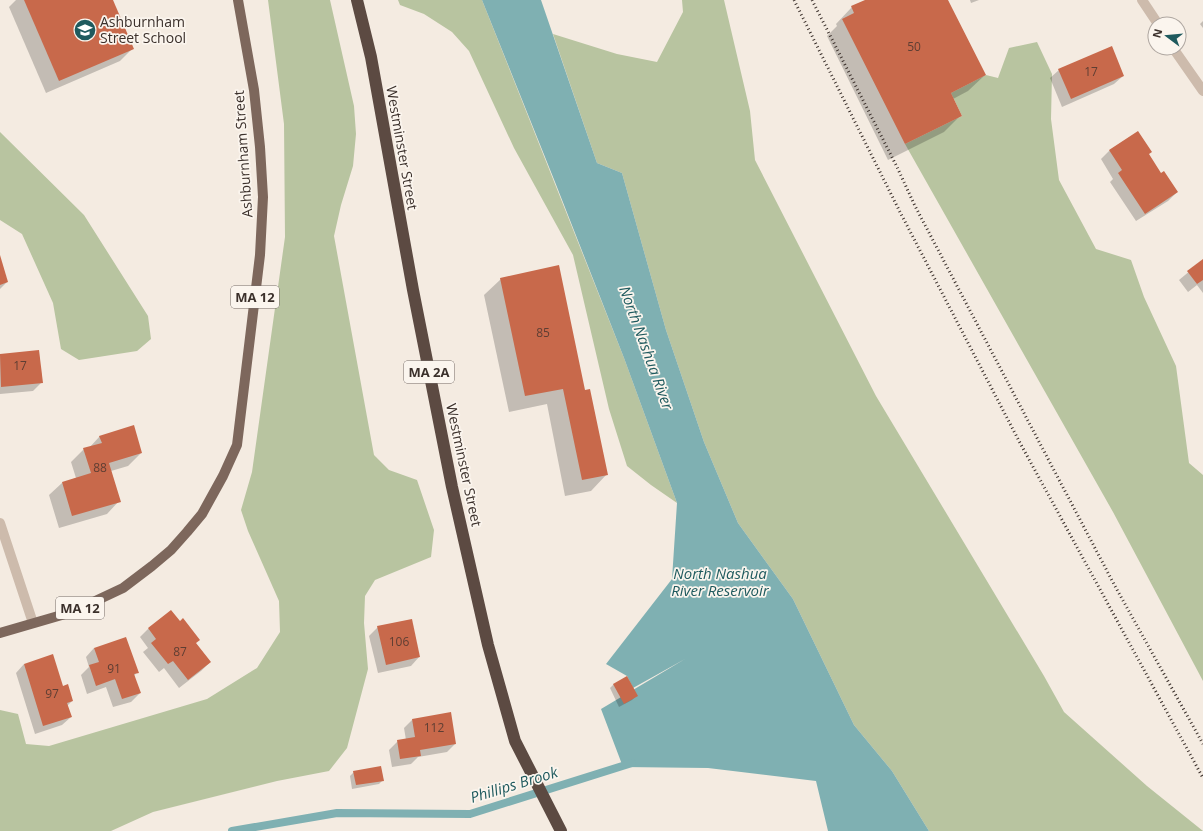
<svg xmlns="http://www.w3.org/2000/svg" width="1203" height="831" font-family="'Open Sans',sans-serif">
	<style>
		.green { fill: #b8c4a0 }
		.water { fill: #7fb0b2 }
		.shadow { fill: #0003 }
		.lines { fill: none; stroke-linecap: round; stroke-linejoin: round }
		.stream { stroke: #7fb0b2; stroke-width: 8 }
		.building { fill: #c8694b }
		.minor { stroke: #cdbbac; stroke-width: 10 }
		.major { stroke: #7d675c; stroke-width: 10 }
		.highway { stroke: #5c4a42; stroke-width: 12 }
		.rail { stroke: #3b302b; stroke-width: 3; stroke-dasharray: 1 3; stroke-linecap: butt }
		.labels { text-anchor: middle; stroke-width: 3.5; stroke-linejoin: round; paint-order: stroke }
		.number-label { font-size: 12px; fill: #5e3e33 }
		.shield { fill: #fbf5ee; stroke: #756b66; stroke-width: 1 }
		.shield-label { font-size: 13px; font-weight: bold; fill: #3b302b }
		.poi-label { font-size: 14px; fill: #3b302b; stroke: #fbf5ee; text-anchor: start }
		.street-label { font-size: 14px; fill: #3b302b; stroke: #fbf5ee }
		.water-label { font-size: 15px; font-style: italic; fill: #1f5a5e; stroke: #fbf5ee }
	</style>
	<rect width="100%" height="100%" fill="#f4ebe1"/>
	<!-- green -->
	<g class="green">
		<polygon points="268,0 330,0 354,106 356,134 353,166 341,205 334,236 374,455 389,470 417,480 434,530 431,557 375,580 365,596 364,623 368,669 347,748 329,771 277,781 153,812 111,831 0,831 0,710 18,714 26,744 49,746 207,699 257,668 280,632 279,601 248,531 241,510 252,472 285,237 284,124"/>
		<polygon points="398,0 482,0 624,358 677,503 651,485 627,466 609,409 573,255 514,148 469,51 452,32 424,14 400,5"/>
		<polygon points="682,0 724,0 750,111 755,160 876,396 1044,676 1064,712 1147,786 1203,831 929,831 892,771 854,725 793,599 738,523 704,442 666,330 622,173 597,163 553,34 617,54 657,62 683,12"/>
		<polygon points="1037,42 1052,74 1051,119 1059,180 1096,249 1131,260 1144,297 1176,366 1189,463 1203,475 1203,681 1113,512 905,144 962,116 951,93 986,75 998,78 1009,48"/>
		<polygon points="0,132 84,215 148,316 151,339 137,351 79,360 61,349 53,303 22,234 0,220"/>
	</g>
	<!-- water -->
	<polygon class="water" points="482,0 541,0 597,163 622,173 666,330 704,442 738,523 793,599 854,725 892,771 929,831 828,831 816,781 708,768 623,767 601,709 685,659 633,688 627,676 606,664 672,579 677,503 624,358 555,182"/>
	<!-- shadow -->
	<g class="shadow">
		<polygon points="16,0 111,0 132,49 120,61 46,93 9,7"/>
		<polygon points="867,0 947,0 985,75 968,91 953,99 961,115 944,132 888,160 827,36 837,26 836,24 852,7"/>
		<polygon points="970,0 979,0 971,3"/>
		<polygon points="1203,21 1203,28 1200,24"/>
		<polygon points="1059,70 1123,76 1114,84 1062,107 1050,78"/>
		<polygon points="1138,132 1148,155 1161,175 1177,192 1168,201 1136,221 1110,182 1113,179 1101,159 1109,151"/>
		<polygon points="0,257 7,282 0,289"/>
		<polygon points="1203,260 1203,293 1197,285 1188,292 1179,280"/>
		<polygon points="501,279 585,392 607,474 591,491 565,496 547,404 509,412 484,295"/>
		<polygon points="38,351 42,382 33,391 0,394 0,355"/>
		<polygon points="100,436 141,453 128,466 111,471 119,501 107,514 59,528 49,495 62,483 76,478 71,462 84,449 89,448"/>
		<polygon points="171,611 210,662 201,671 179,688 164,668 159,672 143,652 148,648 140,637 148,629"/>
		<polygon points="378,627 419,657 411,666 378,673 369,636"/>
		<polygon points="94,648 137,672 134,676 140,693 131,702 113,707 106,687 87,694 81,675 89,667 86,657"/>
		<polygon points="24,664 62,687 72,701 67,706 71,717 62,725 35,734 16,673"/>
		<polygon points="614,684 636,696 632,700 619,707 610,688"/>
		<polygon points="412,720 455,744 447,752 418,757 411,764 392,767 389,750 398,741 406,740 404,728"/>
		<polygon points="354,772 383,780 379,784 352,789 350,776"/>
	</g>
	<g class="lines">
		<!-- stream -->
		<polyline class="stream" points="232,831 337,813 470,814 632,763"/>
	</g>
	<!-- building -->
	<g class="building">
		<polygon points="24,0 113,0 134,49 59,81"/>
		<polygon points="865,0 948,0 986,75 951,93 962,116 905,144 842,19 854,13 851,6"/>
		<polygon points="1112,46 1124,76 1071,99 1058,69"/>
		<polygon points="1138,131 1152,152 1149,154 1161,173 1164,171 1178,192 1145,214 1118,173 1122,170 1109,150"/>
		<polygon points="0,255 8,282 0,285"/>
		<polygon points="1203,259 1203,280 1197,284 1187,271"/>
		<polygon points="559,265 585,390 590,389 608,475 582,480 563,389 525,396 500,278"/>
		<polygon points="39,350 43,383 1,387 0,354"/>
		<polygon points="134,425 142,453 109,463 121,502 72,516 62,482 91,473 83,448 102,443 99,436"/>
		<polygon points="171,610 180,621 183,618 200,640 196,643 211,662 188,680 173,661 168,664 151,643 156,639 148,628"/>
		<polygon points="412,619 420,657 386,665 377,626"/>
		<polygon points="126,637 139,673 134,674 141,693 122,699 115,679 96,686 89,665 99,662 94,648"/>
		<polygon points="53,654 63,686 68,684 73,701 67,703 72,717 43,726 24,664"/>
		<polygon points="627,676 638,696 624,704 613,684"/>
		<polygon points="451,712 456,744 420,750 421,756 400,759 397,740 415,737 412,719"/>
		<polygon points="381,766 384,781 356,785 353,771"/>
	</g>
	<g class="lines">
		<!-- minor -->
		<g class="minor">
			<polyline points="1142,0 1158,24"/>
			<polyline points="1173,48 1203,91"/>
			<polyline points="0,523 33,623"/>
		</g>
		<!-- major -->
		<polyline class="major" points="0,633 72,612 123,588 152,566 171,550 187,532 202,514 223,476 237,445 260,255 263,197 260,147 254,90 238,0"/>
		<!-- highway -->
		<polyline class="highway" points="357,0 371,57 413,290 452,487 488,645 515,741 561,831"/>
		<!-- rail -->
		<g class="rail">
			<polyline points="794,0 900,212 1019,441 1203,778"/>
			<polyline points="812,0 897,167 915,206 956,284 1116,588 1203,744"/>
		</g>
	</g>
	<!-- icons -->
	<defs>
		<g id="school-disc" transform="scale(1.15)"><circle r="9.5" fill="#1f5a5e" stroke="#fbf5ee"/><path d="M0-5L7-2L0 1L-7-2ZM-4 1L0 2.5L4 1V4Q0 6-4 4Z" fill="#fff"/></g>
	</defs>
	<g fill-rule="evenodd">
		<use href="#school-disc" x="85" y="30"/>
	</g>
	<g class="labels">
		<!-- number labels -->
		<g class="number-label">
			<text x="914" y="51">50</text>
			<text x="1091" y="76">17</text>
			<text x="543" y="337">85</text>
			<text x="20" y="370">17</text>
			<text x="100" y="472">88</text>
			<text x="399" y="646">106</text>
			<text x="180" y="656">87</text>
			<text x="114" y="673">91</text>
			<text x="52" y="698">97</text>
			<text x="434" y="732">112</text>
		</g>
		<!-- shield labels -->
		<g class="shield">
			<rect x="231" y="286" width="48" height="22" rx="3"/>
			<rect x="404" y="361" width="50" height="22" rx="3"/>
			<rect x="56" y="597" width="48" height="22" rx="3"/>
		</g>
		<g class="shield-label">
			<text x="255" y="302">MA 12</text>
			<text x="429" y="377">MA 2A</text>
			<text x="80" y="613">MA 12</text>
		</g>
		<!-- poi labels -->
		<g class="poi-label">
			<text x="100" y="27">Ashburnham<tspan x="100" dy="16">Street School</tspan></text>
		</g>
		<!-- street labels -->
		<g class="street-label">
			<text transform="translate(402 148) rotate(80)" y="5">Westminster Street</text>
			<text transform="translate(243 154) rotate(-94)" y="5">Ashburnham Street</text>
			<text transform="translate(464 465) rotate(78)" y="5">Westminster Street</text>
		</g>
		<!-- water labels -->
		<g class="water-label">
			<text transform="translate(646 348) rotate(70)" y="5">North Nashua River</text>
			<text x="720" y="579">North Nashua<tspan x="720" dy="17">River Reservoir</tspan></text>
			<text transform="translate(514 785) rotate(-17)" y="5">Phillips Brook</text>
		</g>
	</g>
	<!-- north arrow -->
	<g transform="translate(1167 36) rotate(286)"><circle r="19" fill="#fbf5ee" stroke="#aea6a0"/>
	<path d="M0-3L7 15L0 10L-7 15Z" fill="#1f5a5e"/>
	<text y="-6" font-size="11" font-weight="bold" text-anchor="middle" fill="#3b302b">N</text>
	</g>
</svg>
